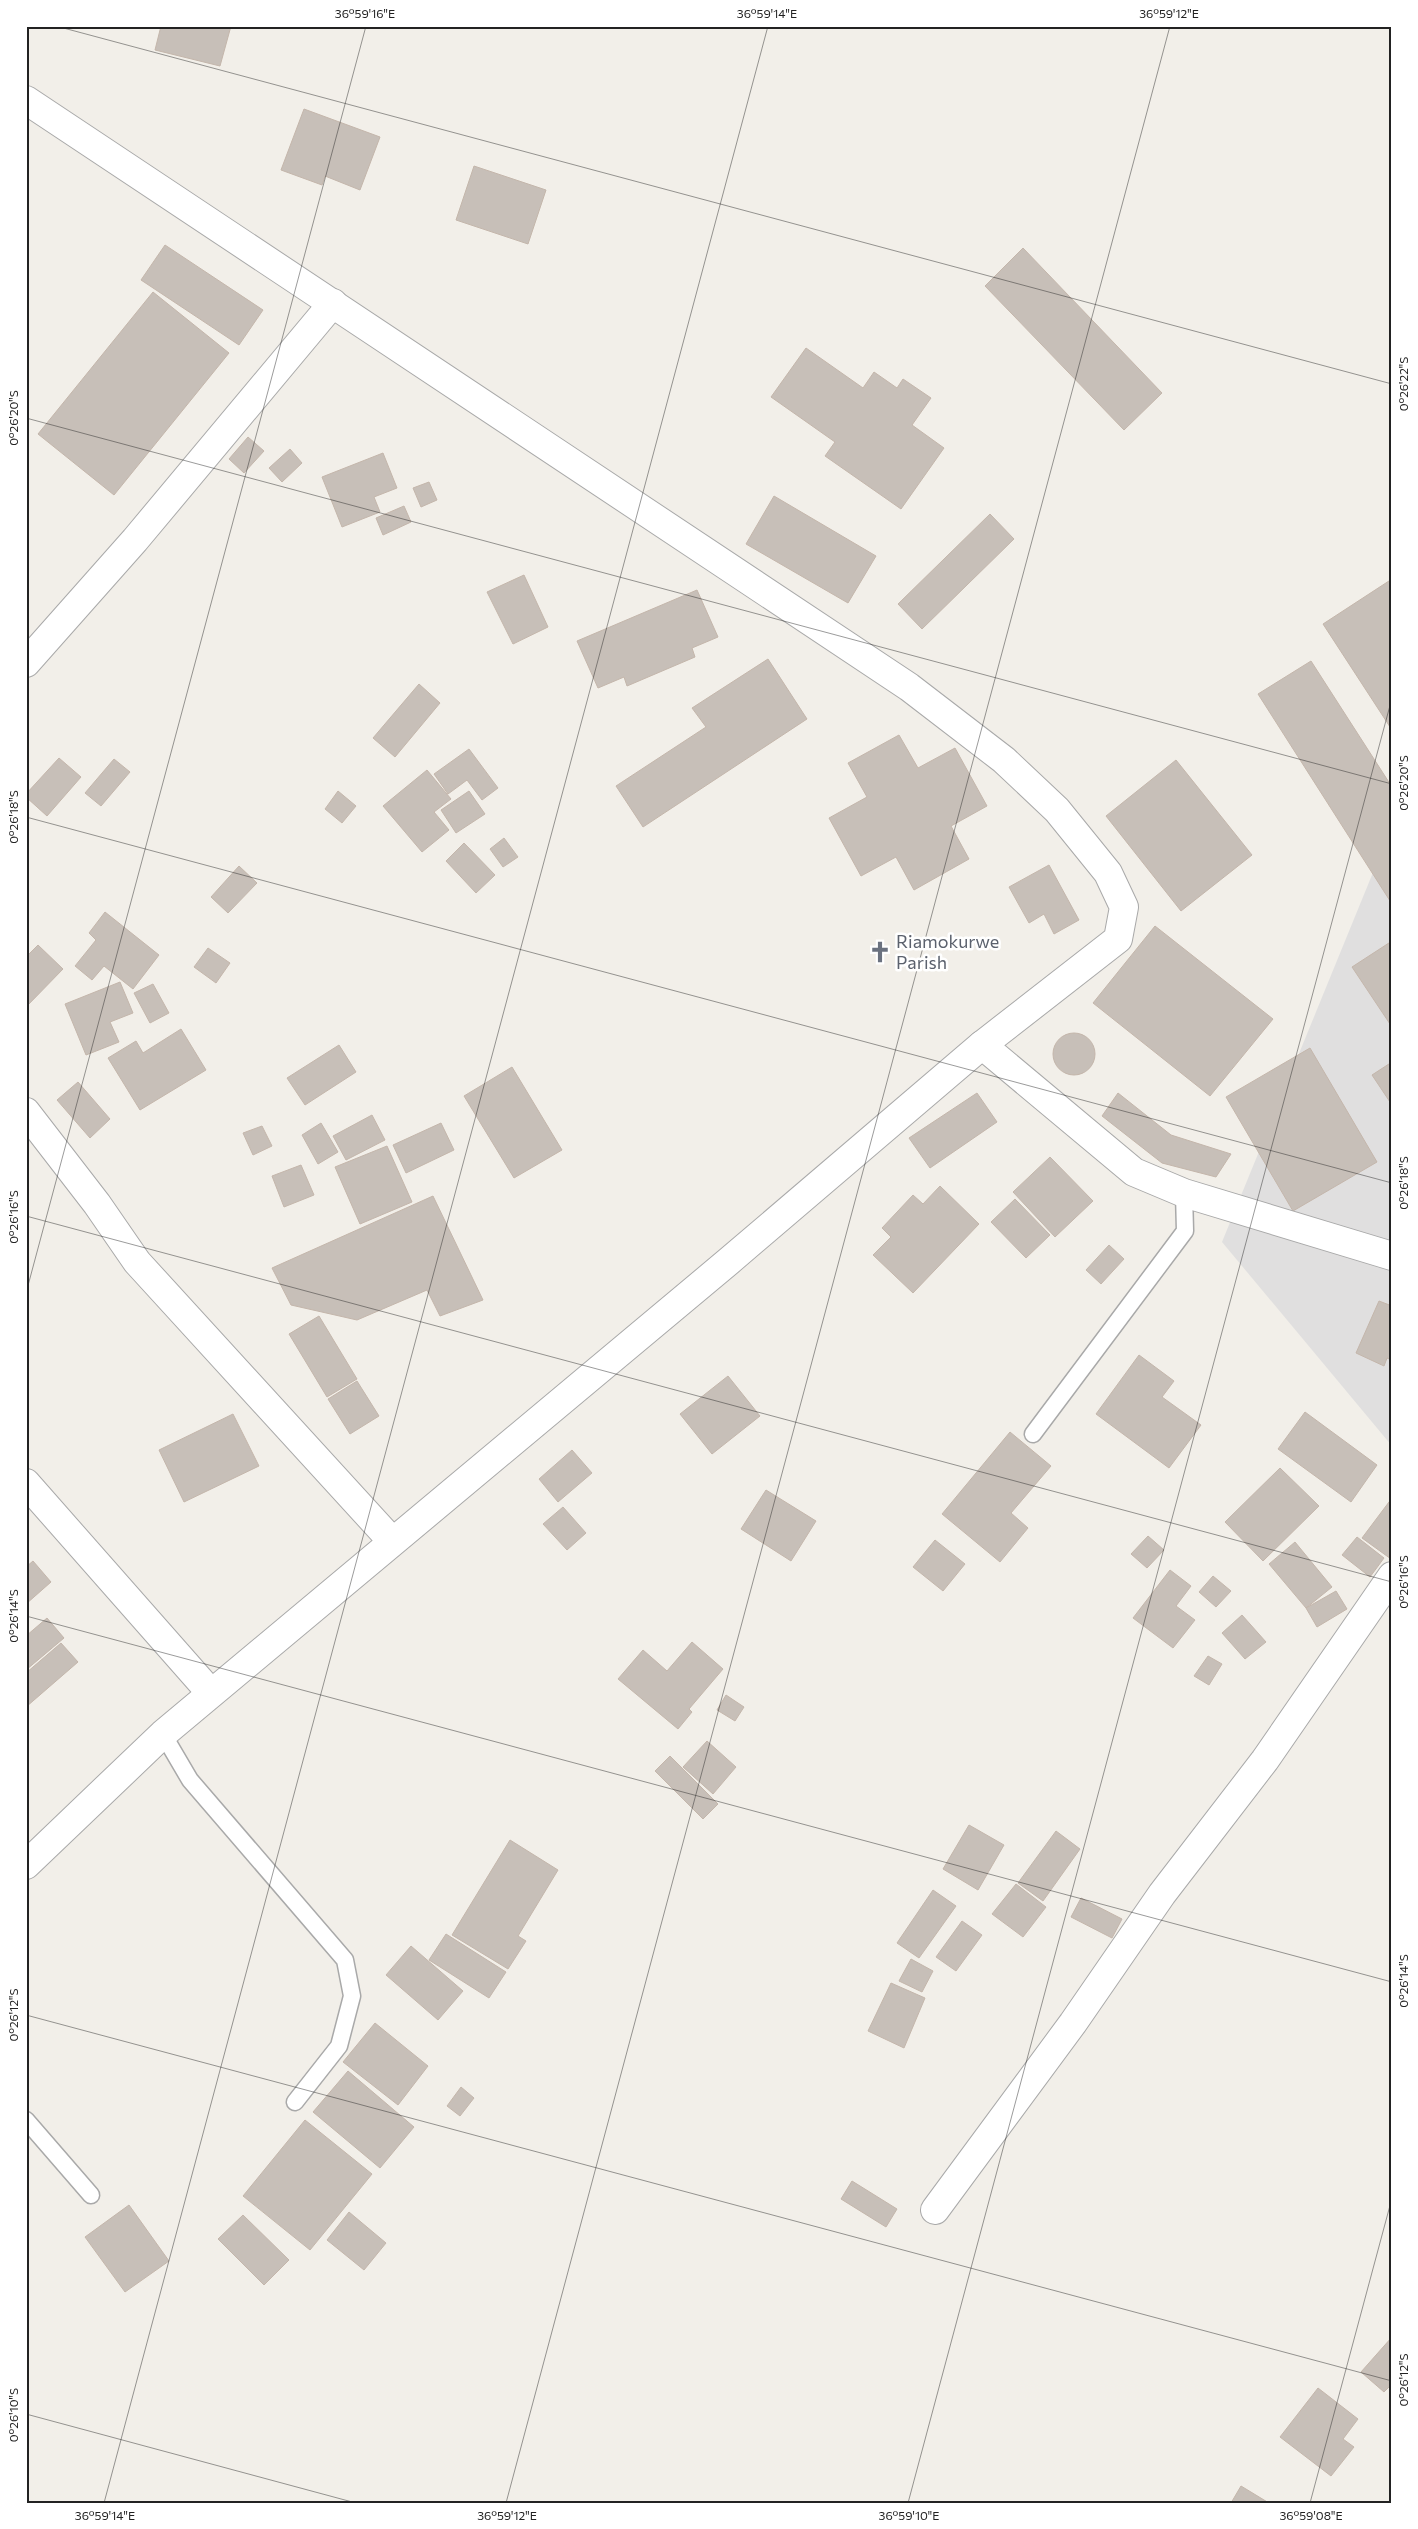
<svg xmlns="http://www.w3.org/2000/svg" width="1418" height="2529" font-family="Commissioner,sans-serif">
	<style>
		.residential { fill: #e0dfdf }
		.building { fill: #c7bfb8; stroke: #c4b6ab }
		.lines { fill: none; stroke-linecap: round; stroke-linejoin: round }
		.service-casing { stroke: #a9a9a9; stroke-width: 19 }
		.minor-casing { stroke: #a9a9a9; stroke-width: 30 }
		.service { stroke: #fff; stroke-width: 16 }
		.minor { stroke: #fff; stroke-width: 28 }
		.ticks { fill: none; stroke: #222; stroke-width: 1; stroke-opacity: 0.45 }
		.labels { text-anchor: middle; stroke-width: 5; stroke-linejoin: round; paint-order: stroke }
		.worship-label { font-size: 18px; fill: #5b616d; stroke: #fff; text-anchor: start }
		.neatline { fill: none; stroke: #222; stroke-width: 2 }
		.ticks-label { font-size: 12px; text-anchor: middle; fill: #222 }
	</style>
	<rect width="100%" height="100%" fill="#f2efe9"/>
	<!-- residential -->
	<polygon class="residential" points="1392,826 1392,1446 1222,1242"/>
	<!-- building -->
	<g class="building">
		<polygon points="161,26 231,26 220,66 155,50"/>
		<polygon points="304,109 380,137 360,190 325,176 322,185 281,170"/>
		<polygon points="474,166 546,190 528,244 456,220"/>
		<polygon points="165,245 263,310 239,345 141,280"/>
		<polygon points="1023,248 1162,393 1124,430 985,286"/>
		<polygon points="153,292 229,353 114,495 38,434"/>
		<polygon points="806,348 863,388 874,372 897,388 903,379 931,398 912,425 944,448 901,509 825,456 835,442 771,397"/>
		<polygon points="248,437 264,451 244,473 229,459"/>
		<polygon points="290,449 302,463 282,482 269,468"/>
		<polygon points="383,453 397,488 374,497 380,512 342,527 322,477"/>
		<polygon points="429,482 437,500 421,507 413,488"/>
		<polygon points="774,496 876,556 848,603 746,544"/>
		<polygon points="404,506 411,522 383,535 376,518"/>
		<polygon points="990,514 1014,539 922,629 898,604"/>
		<polygon points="524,575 548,627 513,644 487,592"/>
		<polygon points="1392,579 1390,636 1392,730 1323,624"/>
		<polygon points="697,590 718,637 692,648 695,657 627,686 624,677 598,688 577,641"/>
		<polygon points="768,659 807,719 643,827 616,786 706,727 692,708"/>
		<polygon points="1311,661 1392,787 1392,904 1258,694"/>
		<polygon points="419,684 440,703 395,757 373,738"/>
		<polygon points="899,735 918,768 955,748 987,806 951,826 969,859 914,890 896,857 861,876 829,818 867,797 848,763"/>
		<polygon points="469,749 498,788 482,800 467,780 448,794 434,774"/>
		<polygon points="59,758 81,777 47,816 26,797 26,794"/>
		<polygon points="114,759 130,772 101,806 85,793"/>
		<polygon points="1176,760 1252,855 1181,911 1106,816"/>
		<polygon points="427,770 451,799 434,812 449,830 422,852 383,806"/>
		<polygon points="338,791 356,806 342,823 325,809"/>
		<polygon points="469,791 485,814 456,833 441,810"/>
		<polygon points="504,838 518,857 503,867 490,849"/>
		<polygon points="464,843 495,875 476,893 446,861"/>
		<polygon points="1049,865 1079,920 1054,934 1044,914 1029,923 1009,887"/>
		<polygon points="239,866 257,883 228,913 211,897"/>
		<polygon points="105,912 159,955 133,989 104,966 92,980 75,966 96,940 89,933"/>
		<polygon points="1155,926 1273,1019 1210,1096 1093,1003"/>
		<polygon points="1392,941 1392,1027 1352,967"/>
		<polygon points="38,945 63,969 26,1007 26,957"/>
		<polygon points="208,948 230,963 216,983 194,967"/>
		<polygon points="120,982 133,1013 110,1022 119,1042 86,1055 65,1004"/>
		<polygon points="153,984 169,1013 150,1023 134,993"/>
		<polygon points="181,1029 206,1070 140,1110 108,1058 136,1041 143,1053"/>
		<circle cx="1074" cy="1054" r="21"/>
		<polygon points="339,1045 356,1072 305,1105 287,1078"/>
		<polygon points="1310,1048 1377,1162 1293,1211 1226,1097"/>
		<polygon points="1392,1062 1392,1105 1372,1075"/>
		<polygon points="512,1067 562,1150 514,1178 464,1096"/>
		<polygon points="78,1082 110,1119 90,1138 57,1100"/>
		<polygon points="977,1093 997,1122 930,1168 909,1138"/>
		<polygon points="1118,1093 1171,1135 1231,1154 1216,1177 1162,1163 1102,1116"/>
		<polygon points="372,1115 385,1140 346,1160 333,1136"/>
		<polygon points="321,1123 338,1152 318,1164 302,1135"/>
		<polygon points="441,1123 454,1150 406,1173 393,1145"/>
		<polygon points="262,1126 272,1146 253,1155 243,1133"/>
		<polygon points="387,1146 412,1202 360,1224 335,1167"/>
		<polygon points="1050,1157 1093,1201 1055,1237 1013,1192"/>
		<polygon points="301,1165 314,1195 284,1207 272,1176"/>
		<polygon points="940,1186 979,1224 913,1293 873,1255 891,1237 882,1228 913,1195 923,1204"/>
		<polygon points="433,1196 483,1300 440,1316 427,1290 357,1320 291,1305 272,1268"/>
		<polygon points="1015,1199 1050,1235 1026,1258 991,1222"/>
		<polygon points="1109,1245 1124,1259 1101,1284 1086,1270"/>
		<polygon points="1379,1301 1392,1306 1392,1360 1387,1358 1384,1366 1356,1353"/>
		<polygon points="319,1316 357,1379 327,1397 289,1334"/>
		<polygon points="1139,1355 1174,1381 1162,1397 1201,1425 1169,1468 1096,1414"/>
		<polygon points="728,1376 760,1416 712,1454 680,1414"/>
		<polygon points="357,1381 379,1416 350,1434 328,1399"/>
		<polygon points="1305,1412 1377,1465 1351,1502 1278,1449"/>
		<polygon points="233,1414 259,1466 184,1502 159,1450"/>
		<polygon points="1010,1432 1051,1466 1011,1513 1028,1528 1000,1562 942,1514"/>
		<polygon points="572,1450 592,1473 558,1502 539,1479"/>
		<polygon points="1280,1468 1319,1506 1263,1561 1225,1522"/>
		<polygon points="766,1490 816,1521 791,1561 741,1529"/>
		<polygon points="1392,1498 1392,1558 1391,1559 1362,1538"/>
		<polygon points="563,1507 586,1533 567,1550 543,1524"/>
		<polygon points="1148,1536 1164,1550 1147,1568 1131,1554"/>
		<polygon points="1357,1537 1384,1558 1370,1577 1342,1555"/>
		<polygon points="935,1540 965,1564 943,1591 913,1567"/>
		<polygon points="1295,1542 1332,1587 1306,1608 1269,1564"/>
		<polygon points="33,1561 51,1582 26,1604 26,1567"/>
		<polygon points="1170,1570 1191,1586 1176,1606 1195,1620 1173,1648 1133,1618"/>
		<polygon points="1213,1576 1231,1591 1216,1607 1199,1592"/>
		<polygon points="1336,1591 1347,1609 1317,1627 1306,1608"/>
		<polygon points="1242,1615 1266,1642 1245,1659 1222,1633"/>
		<polygon points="47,1618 64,1638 26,1670 26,1636"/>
		<polygon points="692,1642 723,1669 689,1709 692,1712 678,1729 618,1679 643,1650 667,1671"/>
		<polygon points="61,1643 78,1662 26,1707 26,1673"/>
		<polygon points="1208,1656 1222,1664 1209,1685 1194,1676"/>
		<polygon points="726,1695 744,1707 735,1721 717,1710"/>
		<polygon points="707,1741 736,1767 713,1794 683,1767"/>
		<polygon points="670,1756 718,1804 703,1819 655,1771"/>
		<polygon points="969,1825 1004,1845 978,1890 943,1869"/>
		<polygon points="1056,1831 1080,1849 1043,1901 1018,1883"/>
		<polygon points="510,1840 558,1870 518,1936 526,1941 508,1969 452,1935"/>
		<polygon points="1016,1884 1046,1907 1023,1937 992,1914"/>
		<polygon points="933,1890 956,1906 919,1958 897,1943"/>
		<polygon points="1081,1898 1122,1919 1112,1938 1071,1917"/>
		<polygon points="962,1921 982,1935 956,1971 936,1957"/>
		<polygon points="446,1934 506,1972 489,1998 429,1960"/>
		<polygon points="411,1946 463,1991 438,2020 386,1975"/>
		<polygon points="911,1959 933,1971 922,1992 899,1981"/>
		<polygon points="891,1983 925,1998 904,2048 868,2031"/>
		<polygon points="375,2023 428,2066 398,2105 343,2062"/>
		<polygon points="348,2071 414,2127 380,2168 313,2112"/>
		<polygon points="461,2087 474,2098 460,2116 447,2106"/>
		<polygon points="305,2120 372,2174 310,2250 243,2196"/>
		<polygon points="852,2181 897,2209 886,2227 841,2199"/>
		<polygon points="129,2205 169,2261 125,2292 85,2237"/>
		<polygon points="349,2212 386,2243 364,2270 327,2240"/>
		<polygon points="243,2215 289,2260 264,2285 218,2239"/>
		<polygon points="1392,2337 1392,2384 1384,2392 1361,2372"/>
		<polygon points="1318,2388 1358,2419 1343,2439 1354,2447 1331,2476 1280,2437"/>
		<polygon points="1241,2486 1269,2503 1231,2503"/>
	</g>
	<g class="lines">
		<!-- service casing -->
		<g class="service-casing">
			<g id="service">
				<polyline points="1033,1434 1185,1231 1184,1193"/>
				<polyline points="163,1734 190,1780 345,1960 352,1996 339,2046 295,2102"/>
				<polyline points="26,2120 91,2195"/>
			</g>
		</g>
		<!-- minor casing -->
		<g class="minor-casing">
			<g id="minor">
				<polyline points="26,100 909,687 1004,760 1057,810 1108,873 1124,907 1118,939 982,1045 729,1261 163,1734 26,1865"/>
				<polyline points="26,663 135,540 333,303"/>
				<polyline points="982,1045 1134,1172 1184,1193 1392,1256"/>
				<polyline points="26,1112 97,1204 137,1262 392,1541"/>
				<polyline points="26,1483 211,1693"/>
				<polyline points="935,2210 1073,2023 1162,1894 1265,1760 1392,1576"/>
			</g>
		</g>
		<!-- service -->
		<use href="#service" class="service"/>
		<!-- minor -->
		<use href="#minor" class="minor"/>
	</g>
	<!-- ticks -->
	<path class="ticks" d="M56,26L1392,384M26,418L1392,784M26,817L1392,1183M26,1216L1392,1582M26,1293L366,26M26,1616L1392,1982M26,2015L1392,2381M26,2414L356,2503M104,2503L768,26M506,2503L1170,26M908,2503L1392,698M1310,2503L1392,2198"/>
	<!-- icons -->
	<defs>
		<g id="church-bare" transform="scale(1.725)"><path d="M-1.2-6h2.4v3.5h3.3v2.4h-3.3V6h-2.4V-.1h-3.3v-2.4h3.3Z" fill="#6b7280" stroke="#fff" stroke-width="2.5" paint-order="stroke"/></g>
	</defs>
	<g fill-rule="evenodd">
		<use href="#church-bare" x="880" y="952"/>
	</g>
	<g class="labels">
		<!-- worship labels -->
		<g class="worship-label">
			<text x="896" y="948">Riamokurwe<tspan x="896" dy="21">Parish</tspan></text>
		</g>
	</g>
	<!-- border -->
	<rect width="1418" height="2529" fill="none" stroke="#ffffff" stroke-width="55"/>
	<rect x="28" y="28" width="1362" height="2474" class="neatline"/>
	<g class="ticks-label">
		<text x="365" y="18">36°59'16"E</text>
		<text x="767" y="18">36°59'14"E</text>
		<text x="1169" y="18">36°59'12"E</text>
		<text transform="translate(1404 384) rotate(-90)" y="4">0°26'22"S</text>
		<text transform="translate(14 418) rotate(-90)" y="4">0°26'20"S</text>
		<text transform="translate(1404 783) rotate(-90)" y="4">0°26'20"S</text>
		<text transform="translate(14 817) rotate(-90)" y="4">0°26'18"S</text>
		<text transform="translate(1404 1183) rotate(-90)" y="4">0°26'18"S</text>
		<text transform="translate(14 1217) rotate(-90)" y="4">0°26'16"S</text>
		<text transform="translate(1404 1582) rotate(-90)" y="4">0°26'16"S</text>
		<text transform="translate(14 1616) rotate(-90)" y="4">0°26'14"S</text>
		<text transform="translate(1404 1981) rotate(-90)" y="4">0°26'14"S</text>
		<text transform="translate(14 2015) rotate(-90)" y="4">0°26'12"S</text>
		<text transform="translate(1404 2380) rotate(-90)" y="4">0°26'12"S</text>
		<text transform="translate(14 2415) rotate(-90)" y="4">0°26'10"S</text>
		<text x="105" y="2520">36°59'14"E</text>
		<text x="507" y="2520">36°59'12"E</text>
		<text x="909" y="2520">36°59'10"E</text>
		<text x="1311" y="2520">36°59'08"E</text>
	</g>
</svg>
